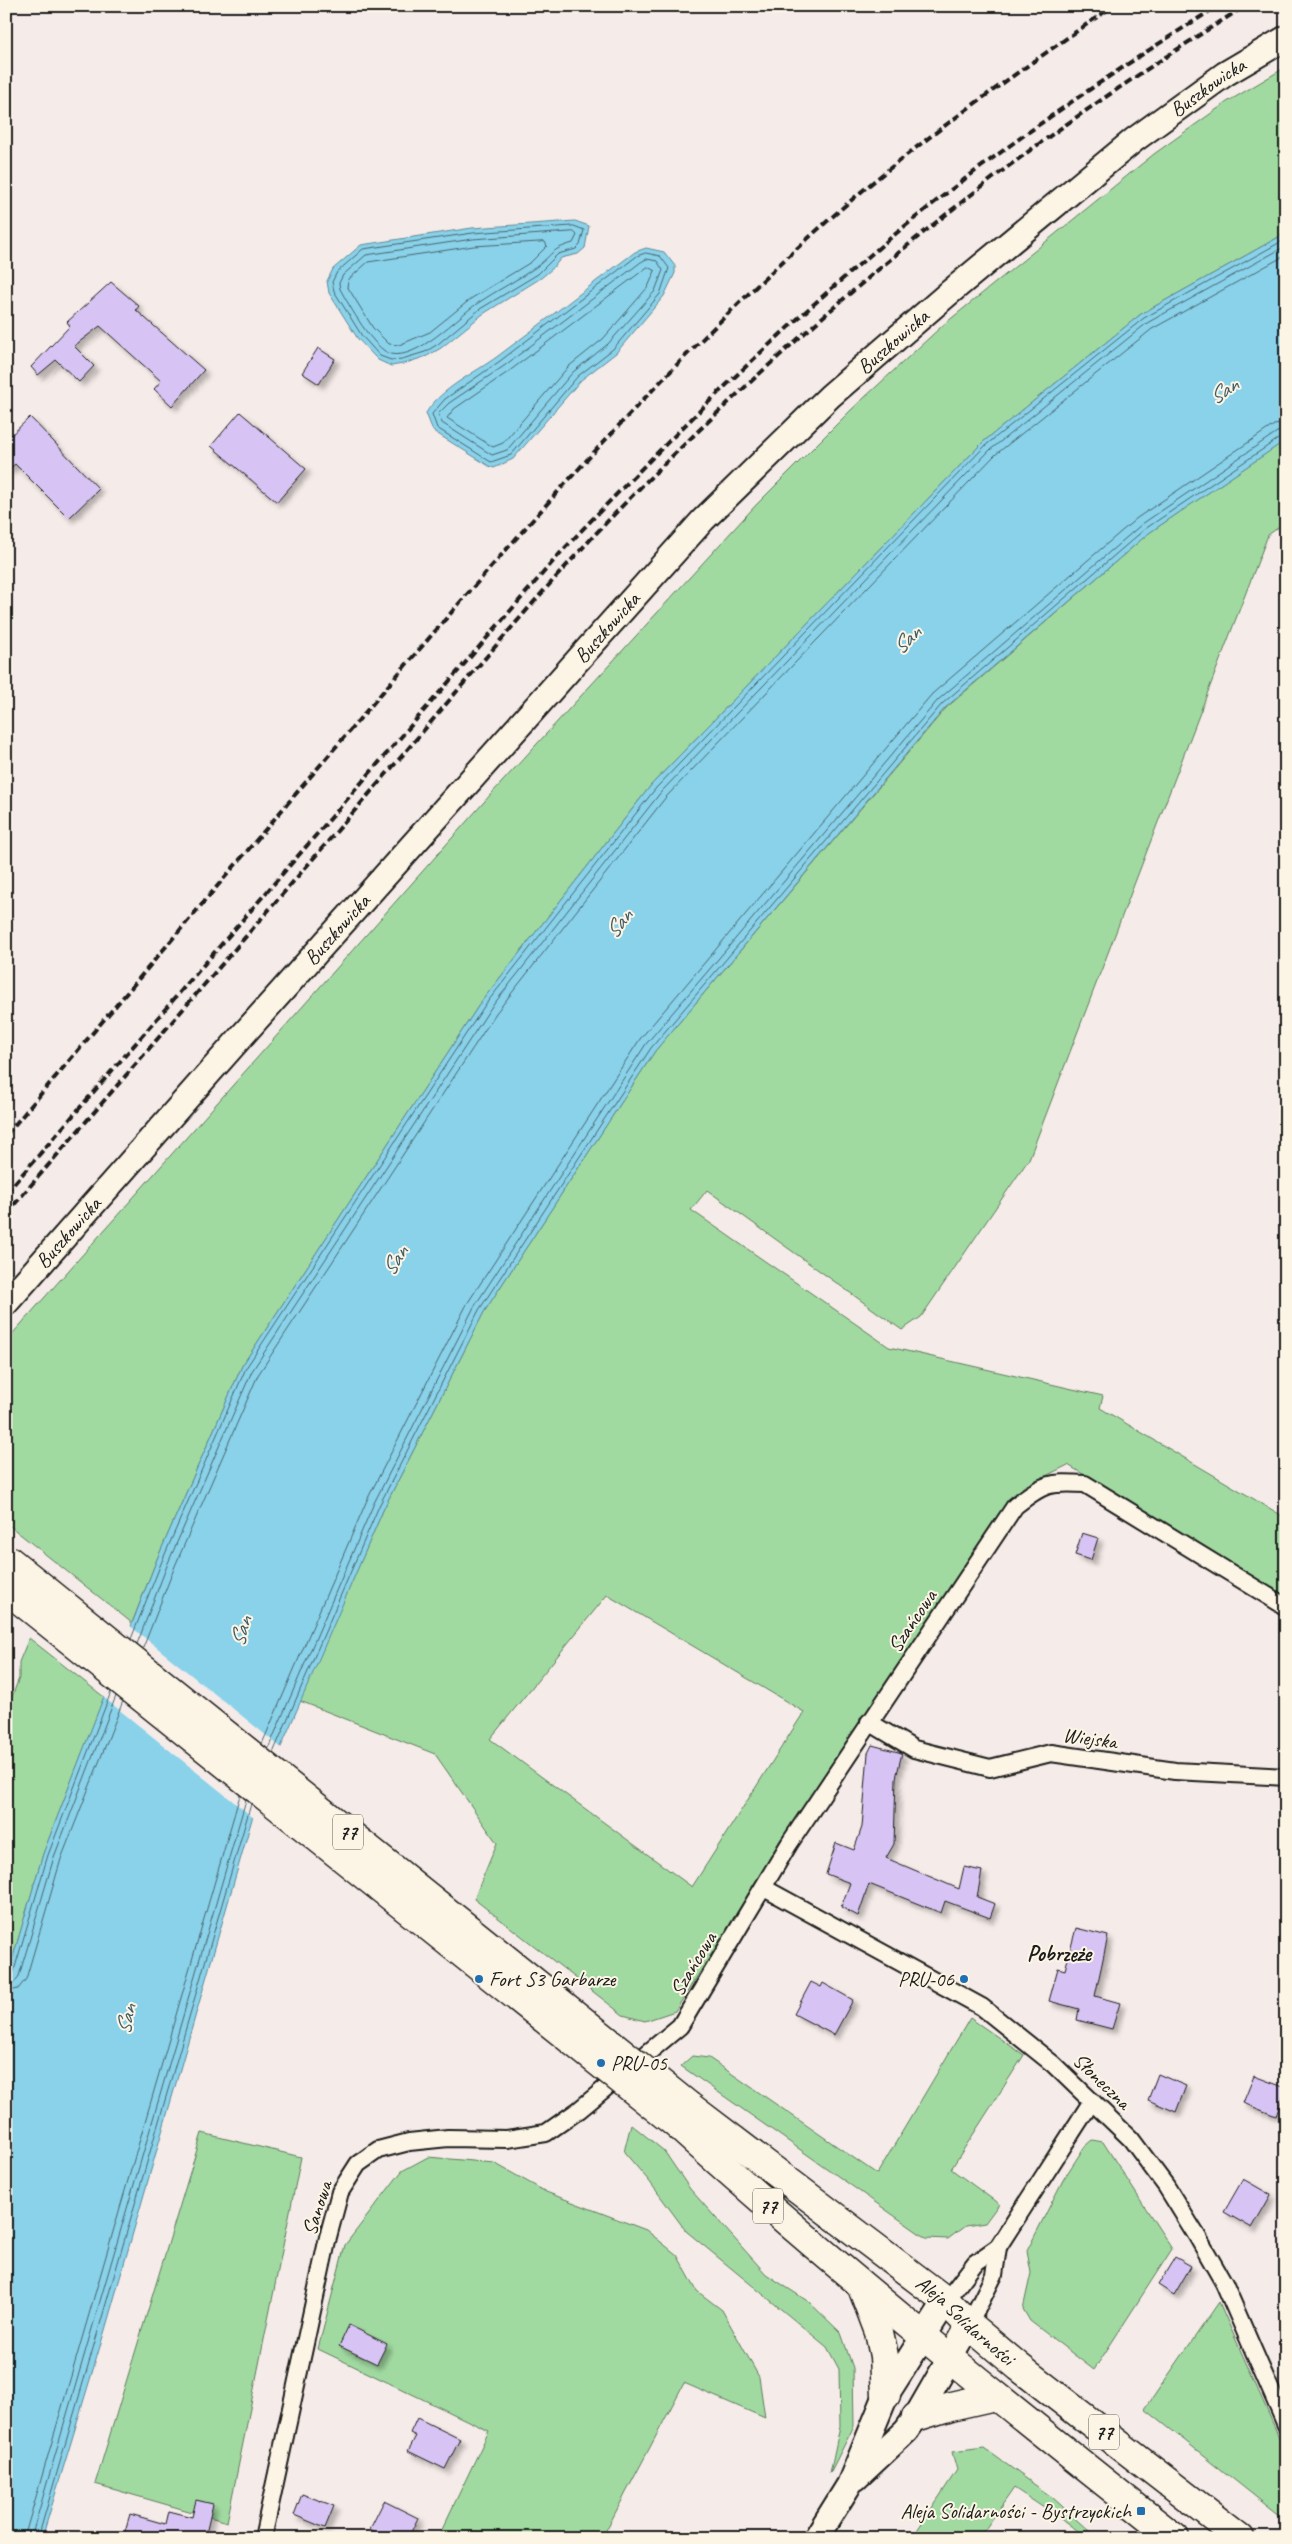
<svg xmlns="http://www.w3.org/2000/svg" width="1292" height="2544" font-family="Caveat,sans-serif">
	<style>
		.green { fill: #a1daa0; stroke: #5e7b5e; fill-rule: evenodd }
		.water { fill: #89d2ea; stroke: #5d8998 }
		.pier { fill: #f5ebe8 }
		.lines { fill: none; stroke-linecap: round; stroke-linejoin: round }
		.shore { stroke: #48656e; stroke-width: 1 }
		.building { fill: #d7c4f5; stroke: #1c1c1c; filter: url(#shadow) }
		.street-casing { stroke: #1c1c1c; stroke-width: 20 }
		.secondary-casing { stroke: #1c1c1c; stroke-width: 28 }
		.highway-casing { stroke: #1c1c1c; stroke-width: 31 }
		.street { stroke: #fcf5e5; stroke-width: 16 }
		.secondary { stroke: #fcf5e5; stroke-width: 24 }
		.highway { stroke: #fcf5e5; stroke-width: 28 }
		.rail { stroke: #1c1c1c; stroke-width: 4; stroke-dasharray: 8 4; stroke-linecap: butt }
		.highway-bridge-casing { stroke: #1c1c1c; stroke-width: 31; stroke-linecap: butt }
		.highway-bridge { stroke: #fcf5e5; stroke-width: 28 }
		.poi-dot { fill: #1f6fb2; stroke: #fcf5e5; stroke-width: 2 }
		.labels { text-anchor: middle; stroke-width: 4; stroke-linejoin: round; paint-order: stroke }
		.shield { fill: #fcf5e5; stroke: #5f5d58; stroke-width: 1 }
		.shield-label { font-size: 20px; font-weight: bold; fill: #1c1c1c }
		.street-label { font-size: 21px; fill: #1c1c1c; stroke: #fcf5e5 }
		.poi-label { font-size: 21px; fill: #1c1c1c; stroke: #fcf5e5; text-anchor: start }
		.water-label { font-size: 22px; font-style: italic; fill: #425c64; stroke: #fcf5e5 }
		.neighbourhood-label { font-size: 22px; font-weight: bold; fill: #1c1c1c; stroke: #fcf5e5 }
	</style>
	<defs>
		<filter id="shadow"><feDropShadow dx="4.5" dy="4.5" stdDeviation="2.5" flood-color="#0004"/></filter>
	</defs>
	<rect width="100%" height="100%" fill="#f5ebe8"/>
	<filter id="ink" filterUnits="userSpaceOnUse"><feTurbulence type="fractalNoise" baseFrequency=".02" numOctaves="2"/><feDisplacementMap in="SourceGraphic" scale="10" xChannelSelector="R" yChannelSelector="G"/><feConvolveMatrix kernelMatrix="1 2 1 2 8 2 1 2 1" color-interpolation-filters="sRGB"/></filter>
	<g filter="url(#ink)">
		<!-- green -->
		<g class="green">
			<polygon points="1286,67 1286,233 1141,314 983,442 652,784 481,1002 242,1366 157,1559 132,1623 6,1523 6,1341 492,793 756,505 851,410 942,326 1154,154 1227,102"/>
			<path d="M1286,440V522L1268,535L1029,1159L921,1317L902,1330L707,1190L691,1210L889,1347L1103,1396L1100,1408L1286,1518V1596L1068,1465L1023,1487L849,1740L675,2011L645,2021L623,2015L474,1899L497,1843L435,1754L300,1701L384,1508L484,1312L655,1051L946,708L1149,533ZM607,1595L804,1712L692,1887L490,1739Z"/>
			<polygon points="29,1638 104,1697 43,1854 6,1981 6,1713 19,1678 19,1662"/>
			<polygon points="970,2018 1024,2055 951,2169 999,2204 985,2223 965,2226 948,2239 926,2238 681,2066 692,2056 709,2058 877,2174"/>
			<polygon points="631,2124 664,2151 690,2189 766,2274 809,2302 841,2333 853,2368 854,2426 830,2473 840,2426 839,2369 827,2347 686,2231 649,2181 624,2152"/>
			<polygon points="202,2133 301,2157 227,2522 95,2484"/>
			<polygon points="1092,2140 1103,2142 1172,2249 1094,2370 1030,2321 1023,2309 1031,2273 1027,2251 1063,2180 1085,2146"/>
			<polygon points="428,2157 494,2163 546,2192 646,2230 677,2255 697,2291 722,2310 759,2377 765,2418 684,2383 602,2538 438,2538 489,2431 318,2349 345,2245 402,2171"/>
			<polygon points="1219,2302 1286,2453 1286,2521 1145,2409"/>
			<polygon points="984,2448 1053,2498 1098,2538 1089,2538 1014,2488 979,2538 912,2538 957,2470 952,2452"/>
		</g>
		<!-- water -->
		<g class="water">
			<polygon points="575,221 589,226 585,248 578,254 561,258 553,268 541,278 483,314 441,348 427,356 403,364 391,366 378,360 358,339 329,293 327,281 333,269 361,245 472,228"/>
			<polygon points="1286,233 1286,440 1149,533 945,708 655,1051 484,1312 384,1508 256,1805 105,2330 42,2538 6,2538 6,1981 43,1854 157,1559 242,1366 481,1002 652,784 983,442 1141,314"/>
			<path d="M646,248L664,252L675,266V273L664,296L616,353L581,380L513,459L494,468L489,466L433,431L426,413C441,388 475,373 498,356C544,322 589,286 635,252Z"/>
		</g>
		<!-- pier -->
		<polygon class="pier" points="129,1625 283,1749 255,1819 102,1696"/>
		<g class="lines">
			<!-- shore -->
			<g class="shore">
				<polygon points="574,226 584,230 580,245 576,249 558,254 538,274 480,309 438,344 425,352 402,359 391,360 380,356 362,336 334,291 332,282 337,272 363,249 473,233"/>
				<path d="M574,232L577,235L573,243C549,250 554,254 536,267C518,280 497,290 478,303C457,317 418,360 391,354C373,349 349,305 340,289L339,283L343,275L366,255L473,239Z"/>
				<polygon points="545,242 547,246 531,262 472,298 430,332 399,345 389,344 373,328 347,286 349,279 368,262 474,246"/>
				<polygon points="646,253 660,256 669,268 660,294 613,349 578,376 511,455 491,462 437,428 432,414 445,399 500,361 637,256"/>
				<polygon points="647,259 657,261 663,270 655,291 608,344 573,372 507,450 492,455 442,423 438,414 449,403 504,366 641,262"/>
				<polygon points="648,267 655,271 648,287 603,339 568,367 503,443 493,447 447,418 454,409 508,372"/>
				<polyline points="131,1639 162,1561 246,1368 485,1005 656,788 986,445 1144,318 1286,239"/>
				<polyline points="137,1644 168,1563 252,1371 490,1009 661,792 990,450 1147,323 1286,246"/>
				<polyline points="143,1648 175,1566 258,1375 496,1013 666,797 995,455 1152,329 1286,255"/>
				<polyline points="262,1744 367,1500 467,1304 640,1039 932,694 1137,518 1274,425 1286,423"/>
				<polyline points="268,1749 374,1503 474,1307 646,1044 938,700 1142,524 1277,432 1286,430"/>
				<polyline points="273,1753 379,1506 479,1310 651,1048 942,704 1145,529 1281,437 1286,436"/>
				<polyline points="6,1978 13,1974 48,1855 111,1692"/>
				<polyline points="6,1985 14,1983 19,1976 54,1857 116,1696"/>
				<polyline points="6,1992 18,1989 26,1979 61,1859 123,1701"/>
				<polyline points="24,2538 240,1795"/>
				<polyline points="31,2538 246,1800"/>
				<polyline points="38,2538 251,1804"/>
			</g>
		</g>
		<!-- building -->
		<g class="building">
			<polygon points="111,282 139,306 136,310 204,370 172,406 154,389 161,381 100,326 74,346 94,366 79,382 56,360 38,375 31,367 70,326 67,322"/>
			<polygon points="318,348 335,359 319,384 302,373"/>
			<polygon points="240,412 306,469 277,502 211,446"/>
			<polygon points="30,417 99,489 69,518 15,464 6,472 6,440"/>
			<polygon points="1082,1533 1098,1538 1091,1560 1075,1555"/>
			<polygon points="872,1745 902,1753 896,1778 894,1844 886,1858 959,1889 964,1867 982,1871 977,1897 995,1904 990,1918 945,1901 941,1913 869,1884 858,1916 841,1907 850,1883 826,1874 836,1843 854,1850 862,1827 868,1753"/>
			<polygon points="1076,1928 1108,1936 1095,1996 1120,2003 1112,2029 1077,2020 1079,2009 1049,2001 1058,1968 1065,1970"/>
			<polygon points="811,1982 821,1987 823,1983 853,2000 834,2035 794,2014"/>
			<polygon points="1158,2074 1186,2086 1176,2112 1148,2100"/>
			<polygon points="1254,2076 1286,2088 1276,2116 1243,2103"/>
			<polygon points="1243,2179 1271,2195 1252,2228 1224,2212"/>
			<polygon points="1175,2257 1191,2266 1174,2295 1158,2285"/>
			<polygon points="349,2325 387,2344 377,2364 339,2346"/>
			<polygon points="417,2418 460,2439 445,2469 408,2451 416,2436 410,2433"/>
			<polygon points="302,2494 334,2506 325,2528 294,2515"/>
			<polygon points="196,2500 213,2504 205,2538 123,2538 130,2514 165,2524 168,2511 192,2517"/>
			<polygon points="384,2501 418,2518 408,2538 387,2538 370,2529"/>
		</g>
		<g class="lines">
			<!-- street casing -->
			<g class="street-casing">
				<g id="street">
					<polyline points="869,1722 914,1749 990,1768 1051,1753 1175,1771 1286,1777"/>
					<polyline points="764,1888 982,2007 1053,2064 1131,2139 1166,2186 1197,2236 1224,2283 1286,2425"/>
					<polyline points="946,2301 975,2263 998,2247 1092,2101"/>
					<polyline points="969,2325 994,2275 998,2247"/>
					<path d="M263,2538L328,2237L340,2192L358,2164L378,2150L409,2142L448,2138L507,2139L546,2133L579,2110L680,2026L789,1844L1015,1506C1044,1483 1049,1482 1085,1484L1286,1607"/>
				</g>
			</g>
			<!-- secondary casing -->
			<g class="secondary-casing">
				<g id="secondary">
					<path id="s1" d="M6,1303L240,1038L703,520L830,396L949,293L1134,140L1225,74L1286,38"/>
					<polyline points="856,2478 906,2431 916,2417 969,2325"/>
					<polyline points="816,2538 849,2485 886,2395 946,2301"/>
				</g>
			</g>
			<!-- highway casing -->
			<g class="highway-casing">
				<g id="highway">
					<path id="s2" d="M689,2106L946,2301L969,2325L1019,2367L1240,2538"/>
					<path d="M676,2124C837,2269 1005,2404 1175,2538"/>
					<polyline points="862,2287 879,2332 884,2356 886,2395"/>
					<polyline points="916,2417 951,2406 995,2396"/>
				</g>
			</g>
			<!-- street -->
			<use href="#street" class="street"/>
			<!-- secondary -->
			<use href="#secondary" class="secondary"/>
			<!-- highway -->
			<use href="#highway" class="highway"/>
			<!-- rail -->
			<g class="rail">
				<path d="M6,1135C137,981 267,827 399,673C536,514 674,356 832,217C920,139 1017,73 1113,6"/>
				<path d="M6,1193L563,550C669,438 779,330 899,231C999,149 1108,75 1218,6"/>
				<path d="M6,1214C136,1064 265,914 395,764C480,665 563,563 657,471C769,361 887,257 1013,163C1088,107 1166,56 1245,6"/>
			</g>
			<!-- highway-bridge casing -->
			<g class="highway-bridge-casing">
				<g id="highway-bridge">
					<polyline points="6,1558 689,2106"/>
					<polyline points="6,1589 676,2124"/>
				</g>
			</g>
			<!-- highway-bridge -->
			<use href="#highway-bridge" class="highway-bridge"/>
		</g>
	</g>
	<!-- markers -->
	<g class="poi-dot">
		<circle cx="479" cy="1979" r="5"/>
		<circle cx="964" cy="1979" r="5"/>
		<circle cx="601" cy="2063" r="5"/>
		<rect x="1136" y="2506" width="10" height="10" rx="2.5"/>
	</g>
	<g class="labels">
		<!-- shield labels -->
		<g class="shield">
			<rect x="333" y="1814.5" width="30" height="35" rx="4"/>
			<rect x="753" y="2188.5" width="30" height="35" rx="4"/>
			<rect x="1089" y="2414.5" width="30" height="35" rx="4"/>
		</g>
		<g class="shield-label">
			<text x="348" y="1839">77</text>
			<text x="768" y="2213">77</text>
			<text x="1104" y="2439">77</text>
		</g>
		<!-- street labels -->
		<g class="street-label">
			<text dy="7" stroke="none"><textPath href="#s1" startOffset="1714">Buszkowicka</textPath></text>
			<text dy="7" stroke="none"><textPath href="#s1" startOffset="1309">Buszkowicka</textPath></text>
			<text dy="7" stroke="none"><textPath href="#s1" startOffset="904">Buszkowicka</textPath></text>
			<text dy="7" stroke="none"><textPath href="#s1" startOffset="499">Buszkowicka</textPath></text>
			<text dy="7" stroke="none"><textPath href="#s1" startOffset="94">Buszkowicka</textPath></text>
			<text transform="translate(912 1621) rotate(-56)" y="7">Szańcowa</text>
			<text transform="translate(1090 1738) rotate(8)" y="7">Wiejska</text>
			<text transform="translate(693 1964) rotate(-59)" y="7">Szańcowa</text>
			<text transform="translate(1102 2081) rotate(44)" y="7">Słoneczna</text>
			<text transform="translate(317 2208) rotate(-72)" y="7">Sanowa</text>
			<text dy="7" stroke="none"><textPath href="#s2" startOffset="350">Aleja Solidarności</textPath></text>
		</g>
		<!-- poi labels -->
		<g class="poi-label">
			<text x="489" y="1986">Fort S3 Garbarze</text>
			<text x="954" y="1986" text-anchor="end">PRU-06</text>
			<text x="611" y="2070">PRU-05</text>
			<text x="1131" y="2518" text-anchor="end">Aleja Solidarności - Bystrzyckich</text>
		</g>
		<!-- water labels -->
		<g class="water-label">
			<text transform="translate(1223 390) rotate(-33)" y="8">San</text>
			<text transform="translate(906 639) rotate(-44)" y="8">San</text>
			<text transform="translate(618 923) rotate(-52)" y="8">San</text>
			<text transform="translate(394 1260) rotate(-57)" y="8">San</text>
			<text transform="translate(240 1631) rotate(-73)" y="8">San</text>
			<text transform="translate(125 2019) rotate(-76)" y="8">San</text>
		</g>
		<!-- neighbourhood labels -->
		<g class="neighbourhood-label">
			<text x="1059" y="1961">Pobrzeże</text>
		</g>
	</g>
	<!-- margin -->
	<rect width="1292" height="2544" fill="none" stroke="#fcf5e5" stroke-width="25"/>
	<rect x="12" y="12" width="1267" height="2519" fill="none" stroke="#1c1c1c" stroke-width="2" filter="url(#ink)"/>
</svg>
